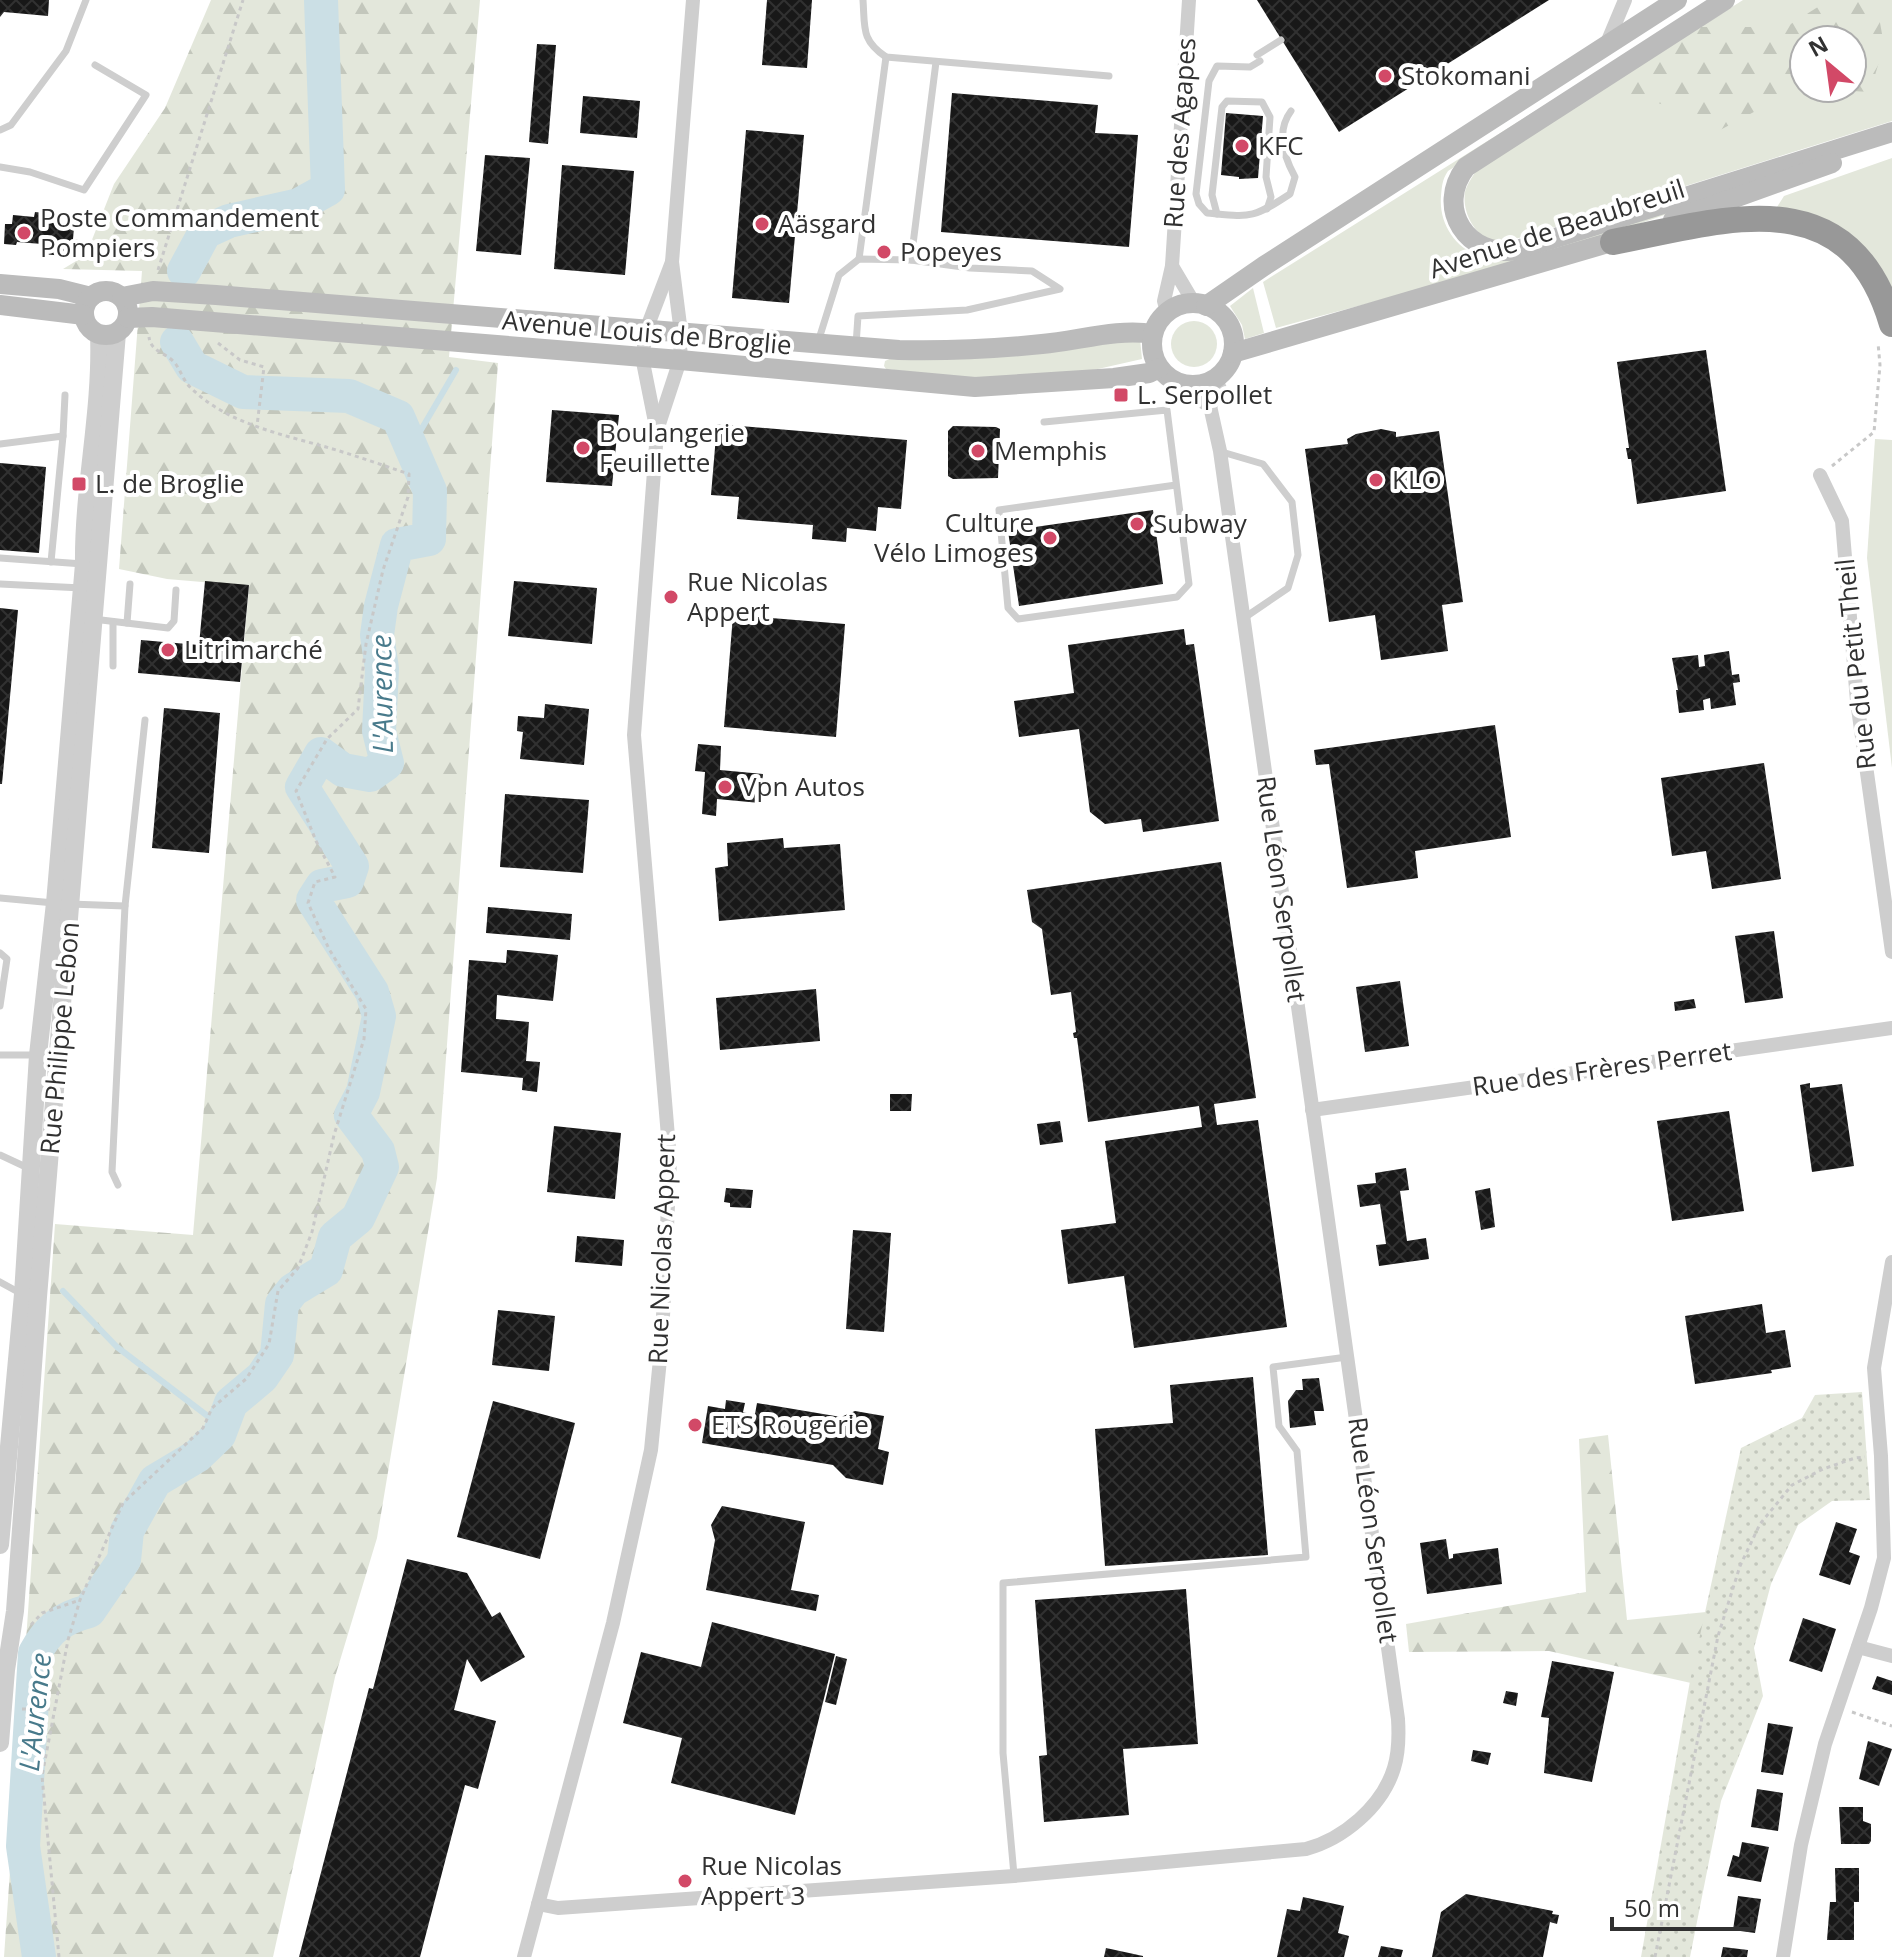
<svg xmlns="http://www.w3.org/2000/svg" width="1892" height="1957" font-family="'Open Sans',sans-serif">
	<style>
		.green { fill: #e3e7db; fill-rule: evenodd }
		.forest { fill: url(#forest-firs); fill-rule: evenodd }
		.park { fill: url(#park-dots) }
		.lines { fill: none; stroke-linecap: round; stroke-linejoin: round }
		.stream { stroke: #cbdfe5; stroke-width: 6 }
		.river { stroke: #cbdfe5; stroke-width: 34 }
		.building { fill: url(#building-cross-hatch) }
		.path { stroke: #c8c8c8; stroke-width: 3; stroke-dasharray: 4 4; stroke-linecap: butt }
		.service { stroke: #cecece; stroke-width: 7 }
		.minor { stroke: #cecece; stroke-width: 14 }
		.tertiary { stroke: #cecece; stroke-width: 18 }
		.secondary { stroke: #bbb; stroke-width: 20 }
		.motorway { stroke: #989898; stroke-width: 26 }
		.poi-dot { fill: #d24967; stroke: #fff; stroke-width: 3 }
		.labels { text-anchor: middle; stroke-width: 8; stroke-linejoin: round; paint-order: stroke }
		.poi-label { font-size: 26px; fill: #313131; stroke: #fff; text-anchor: start }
		.street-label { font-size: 26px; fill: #313131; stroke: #fff }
		.water-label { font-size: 28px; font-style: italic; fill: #487a8b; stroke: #fff }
	</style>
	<defs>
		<pattern id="forest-firs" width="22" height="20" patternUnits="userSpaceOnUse" patternTransform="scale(2)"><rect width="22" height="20" fill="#e3e7db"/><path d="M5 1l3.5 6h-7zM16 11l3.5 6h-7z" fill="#c3c7bc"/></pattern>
		<pattern id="park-dots" width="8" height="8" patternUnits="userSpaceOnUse" patternTransform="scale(2)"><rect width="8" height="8" fill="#e3e7db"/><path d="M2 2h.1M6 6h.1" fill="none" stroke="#c3c7bc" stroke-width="1.8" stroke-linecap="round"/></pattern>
		<pattern id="building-cross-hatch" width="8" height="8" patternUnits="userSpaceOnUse" patternTransform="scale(2)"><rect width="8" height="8" fill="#181818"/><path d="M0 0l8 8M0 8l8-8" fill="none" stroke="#313131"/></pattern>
	</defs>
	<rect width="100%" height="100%" fill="#fff"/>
	<!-- green -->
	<g class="green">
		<path d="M1743,0H1892V121L1523,237C1513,239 1502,243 1491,240C1473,234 1462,210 1465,192C1467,184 1473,176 1477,169ZM1804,40H1852V88H1804Z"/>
		<path d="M1595,77L1448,171C1442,180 1442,186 1441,196C1438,231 1465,259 1499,261L1746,183C1595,247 1434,285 1276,328L1263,282L1583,81Z"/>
		<path d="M1892,158V293C1855,248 1839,215 1777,207L1784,196Z"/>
		<polygon points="1253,288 1264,333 1245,339 1242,325 1230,306"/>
		<circle cx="1194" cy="344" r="23"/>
		<polygon points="1140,339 1142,359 1089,371 989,381 886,369 884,366 885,361 892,358"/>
		<polygon points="1875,439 1892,440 1892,768 1867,558"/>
	</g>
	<!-- forest -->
	<g class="forest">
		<polygon points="211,0 480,0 449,357 498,363 437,1178 377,1538 335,1677 273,1957 4,1957 55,1224 193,1235 249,586 167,579 119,569 142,271 63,269 86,255 114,184 165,108"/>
		<path d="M1829,0H1858L1877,6L1884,45L1870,92L1799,88L1707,137L1684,111L1605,87L1699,27H1786ZM1804,40H1852V88H1804Z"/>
		<polygon points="1608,1435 1627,1620 1706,1612 1691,1683 1549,1651 1409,1652 1406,1624 1586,1592 1579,1439"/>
	</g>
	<!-- park -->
	<polygon class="park" points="1862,1392 1870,1500 1832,1501 1798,1525 1771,1584 1754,1648 1763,1696 1721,1801 1690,1957 1641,1957 1690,1681 1741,1448 1802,1418 1815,1395"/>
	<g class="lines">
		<!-- stream -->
		<g class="stream">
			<polyline points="411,447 456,370"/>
			<polyline points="63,1291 117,1347 222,1427"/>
		</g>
		<!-- river -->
		<g class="river">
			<polyline points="184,271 205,232 229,221 299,205 328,189 321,0"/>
			<path d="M39,1957L23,1846L35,1653C48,1629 62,1618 89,1611L124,1560L127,1531L155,1481L197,1456L219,1435L231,1403L262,1377L277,1355L282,1304L293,1290L326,1270L335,1237L358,1218L382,1167L378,1151L351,1115L363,1092L379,1016L372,992L313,900L322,886L347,881L352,866L302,787L321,754L343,770L370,775L387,763L379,731L382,669L377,635L381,606L397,545L429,539L430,491L398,417L349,396L243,392L192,367L177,342"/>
		</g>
	</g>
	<!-- building -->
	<g class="building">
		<polygon points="0,0 49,0 48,16 4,12 0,17"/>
		<polygon points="767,0 812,0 807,68 762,65"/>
		<polygon points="1257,0 1549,0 1339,132"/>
		<polygon points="537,44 556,45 548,144 529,142"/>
		<polygon points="952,93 1098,105 1095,133 1138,135 1129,247 941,232"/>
		<polygon points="583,96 640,101 637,138 580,133"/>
		<polygon points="1226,113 1263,116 1258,178 1239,179 1239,177 1221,175"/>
		<polygon points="746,130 804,135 789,303 732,298"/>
		<polygon points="485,155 530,158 521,255 476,251"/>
		<polygon points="562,165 634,171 625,275 554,269"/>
		<polygon points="35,212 45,213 44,221 55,223 55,227 74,228 73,239 78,240 78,252 66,251 66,256 41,254 42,244 17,242 16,245 4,244 5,224 12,224 13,215 34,217"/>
		<polygon points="1706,350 1726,491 1637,504 1631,459 1628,459 1626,448 1629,448 1617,362"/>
		<polygon points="552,410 619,415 612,486 546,482"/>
		<polygon points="717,424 907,440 901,509 878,507 876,531 847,528 846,542 812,539 813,525 737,519 739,497 711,495"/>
		<polygon points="953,426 996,427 1000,429 998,478 953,479 948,476 948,431"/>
		<polygon points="1381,429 1396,432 1396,437 1439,431 1463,602 1442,605 1448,651 1381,660 1375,615 1329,622 1305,449 1348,444 1347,439 1356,434"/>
		<polygon points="0,463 46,467 39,553 0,550"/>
		<polygon points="1153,510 1163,584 1019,606 1008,531"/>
		<polygon points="205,581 249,585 240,682 138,673 141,640 199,645"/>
		<polygon points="514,581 597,588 592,644 508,636"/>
		<polygon points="0,608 18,610 2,784 0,784"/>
		<polygon points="733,615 845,624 836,737 724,727"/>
		<polygon points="1184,629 1186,645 1194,644 1219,821 1143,832 1141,819 1105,824 1090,812 1079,729 1019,737 1014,701 1074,693 1068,645"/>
		<polygon points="1729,651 1732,675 1739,674 1740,682 1733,683 1736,705 1711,709 1710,698 1703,700 1704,710 1679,713 1676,690 1678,690 1672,658 1698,655 1699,667 1705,666 1704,655"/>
		<polygon points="545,704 589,709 584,765 520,759 523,732 517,731 518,716 544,718"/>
		<polygon points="164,708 220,713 209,853 152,848"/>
		<polygon points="1495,725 1511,837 1415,851 1418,878 1347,888 1329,764 1316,765 1314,750"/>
		<polygon points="698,744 721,746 720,770 763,774 760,803 717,799 716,816 702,814 705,772 695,771"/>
		<polygon points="1764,763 1781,879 1712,889 1706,851 1672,856 1661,778"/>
		<polygon points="505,794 589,800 583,873 500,867"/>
		<polygon points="783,838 784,848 840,844 845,910 719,921 715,868 728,866 727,843"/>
		<polygon points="1221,862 1256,1098 1214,1104 1217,1125 1258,1120 1287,1327 1134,1348 1124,1276 1068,1284 1061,1230 1116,1223 1105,1141 1202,1127 1199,1106 1088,1122 1077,1038 1074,1038 1073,1033 1076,1032 1071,992 1051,995 1042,929 1032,922 1027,890"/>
		<polygon points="488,907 572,914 570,940 486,933"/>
		<polygon points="1774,931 1783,998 1745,1003 1735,936"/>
		<polygon points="507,950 558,955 553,1001 497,995 496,1019 529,1022 526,1061 540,1062 537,1092 522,1090 523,1078 461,1072 469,960 506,963"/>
		<polygon points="1400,981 1409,1046 1365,1052 1356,987"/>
		<polygon points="816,989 820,1041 720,1050 716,998"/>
		<polygon points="1694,999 1696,1008 1675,1011 1674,1002"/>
		<polygon points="1810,1083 1810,1088 1842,1084 1854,1166 1812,1172 1800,1085"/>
		<polygon points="890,1094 912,1094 911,1111 890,1111"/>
		<polygon points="1729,1111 1744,1211 1672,1221 1657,1121"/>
		<polygon points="1060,1121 1063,1142 1040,1145 1037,1124"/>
		<polygon points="554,1126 621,1133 615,1199 547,1192"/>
		<polygon points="1406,1168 1409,1190 1400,1191 1407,1241 1426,1238 1429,1259 1379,1266 1376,1245 1386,1244 1380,1204 1360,1207 1357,1185 1376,1183 1375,1173"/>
		<polygon points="726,1188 753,1190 751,1208 730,1207 730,1203 724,1202"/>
		<polygon points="1490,1188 1495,1227 1481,1230 1475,1191"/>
		<polygon points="853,1230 891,1233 884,1332 846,1329"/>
		<polygon points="577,1236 624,1240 622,1266 575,1262"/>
		<polygon points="1762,1304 1766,1333 1785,1330 1791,1367 1771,1370 1772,1373 1695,1384 1685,1316"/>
		<polygon points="498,1310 555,1316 549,1371 492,1365"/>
		<polygon points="1253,1377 1268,1555 1105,1566 1095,1429 1173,1423 1170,1385"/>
		<polygon points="1319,1378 1324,1411 1314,1411 1316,1425 1290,1428 1288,1401 1296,1390 1303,1390 1302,1379"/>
		<polygon points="726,1400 745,1403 743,1412 755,1414 757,1403 841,1417 855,1411 884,1416 878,1449 889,1452 883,1485 846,1478 833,1465 702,1443 708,1406 725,1409"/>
		<polygon points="493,1401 575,1423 540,1559 457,1537"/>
		<polygon points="722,1506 805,1522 791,1590 819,1595 816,1611 706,1590 715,1540 711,1525"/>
		<polygon points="1836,1522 1857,1529 1849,1552 1860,1556 1850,1585 1819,1575"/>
		<polygon points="1446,1539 1449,1559 1453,1558 1453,1554 1498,1548 1502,1584 1427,1594 1420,1543"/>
		<polygon points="407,1559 467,1573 492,1617 500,1612 525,1657 481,1682 467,1659 454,1710 496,1721 478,1789 465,1785 420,1957 299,1957 369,1688 373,1689"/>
		<polygon points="1186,1589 1198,1744 1123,1749 1129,1815 1044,1822 1039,1756 1047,1755 1035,1600"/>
		<polygon points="1803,1618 1836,1629 1822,1672 1789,1661"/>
		<polygon points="712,1622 835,1654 795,1815 671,1783 682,1738 623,1723 641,1652 701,1667"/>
		<polygon points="836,1656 847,1659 836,1705 825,1702"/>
		<polygon points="1552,1661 1614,1672 1592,1782 1544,1773 1549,1718 1541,1717"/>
		<polygon points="1877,1676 1892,1681 1892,1695 1872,1689"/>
		<polygon points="1506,1691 1518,1693 1516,1706 1503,1703"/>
		<polygon points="1768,1723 1793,1727 1783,1775 1761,1772"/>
		<polygon points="1868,1741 1892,1749 1879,1786 1859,1779"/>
		<polygon points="1473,1750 1491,1753 1488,1765 1471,1761"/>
		<polygon points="1757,1789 1783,1793 1778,1831 1751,1827"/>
		<polygon points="1839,1807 1863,1807 1863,1821 1871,1824 1871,1841 1869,1844 1841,1844"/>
		<polygon points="1742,1842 1769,1847 1761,1882 1727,1876 1733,1855 1739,1857"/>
		<polygon points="1835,1868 1859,1868 1859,1902 1854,1902 1854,1940 1827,1940 1830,1902 1836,1902"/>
		<polygon points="1466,1894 1553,1911 1552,1914 1559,1915 1557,1924 1550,1922 1543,1957 1432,1957 1441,1912"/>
		<polygon points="1738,1896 1761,1899 1755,1933 1733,1930"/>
		<polygon points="1303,1897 1344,1906 1338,1933 1349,1936 1344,1957 1277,1957 1287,1909 1300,1911"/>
		<polygon points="1381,1946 1403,1950 1401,1957 1378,1957"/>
		<polygon points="1723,1947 1748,1950 1747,1957 1721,1957"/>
		<polygon points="1106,1948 1143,1956 1143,1957 1104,1957"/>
	</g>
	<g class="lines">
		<!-- path -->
		<g class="path">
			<polyline points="158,270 243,0"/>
			<polyline points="218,343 240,360 264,367 257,426"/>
			<polyline points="1832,466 1874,432 1880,365 1878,343"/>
			<polyline points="31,1625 42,1613 80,1600"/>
			<polyline points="22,1709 53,1709"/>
			<polyline points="1852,1712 1892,1726"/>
			<path d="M59,1957L42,1776L68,1640L80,1600L123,1503L203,1428L212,1408L246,1379L269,1344L278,1291L298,1268L312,1232L334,1135L364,1039L366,1009L329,949L308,903L315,882L335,877L316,841L296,791L327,739L358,709L366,644L383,570L408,497L409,474C382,465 354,455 326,447C280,434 226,423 191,388C183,381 181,370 174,362C165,352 151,352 149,337"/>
			<polyline points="1655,1957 1718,1636 1740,1566 1760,1524 1792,1485 1823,1469 1855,1458 1865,1457"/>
		</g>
		<!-- service -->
		<g class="service">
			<path d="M863,0C865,28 861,40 886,57L1109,76"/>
			<polyline points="1257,55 1281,40"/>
			<path d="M1260,61L1250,67L1217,66L1209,81L1196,194L1199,204L1207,213C1251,217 1252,219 1290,194L1295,177C1284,157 1276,131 1291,111"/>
			<polyline points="0,130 11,125 66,51 86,0"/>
			<polyline points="0,167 30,172 84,190 146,95 95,65"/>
			<polyline points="1217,214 1212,195 1222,107 1227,101 1262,102 1270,117 1266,177 1271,197 1267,209"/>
			<polyline points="859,259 886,57"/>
			<polyline points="911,260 936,62"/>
			<polyline points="818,342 839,275 859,259 911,260 970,268 1032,271 1060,289 967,310 858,316 856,345"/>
			<polyline points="1044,422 1167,410 1189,584 1177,597 1018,619 1008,608 999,510 1176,485"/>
			<polyline points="63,436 65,395"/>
			<polyline points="0,444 63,436 51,562"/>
			<polyline points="1222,452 1263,464 1292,502 1298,555 1288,588 1244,618"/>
			<polyline points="0,558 83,564"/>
			<polyline points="0,584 82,588"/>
			<polyline points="93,619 168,628 174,621 176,590"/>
			<polyline points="127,623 130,584"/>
			<polyline points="113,666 113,622"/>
			<polyline points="0,898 54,903"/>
			<polyline points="70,904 125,906 145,720"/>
			<polyline points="0,953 7,959 0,1006"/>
			<polyline points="0,1055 36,1055"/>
			<polyline points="0,1155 28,1168"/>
			<polyline points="118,1185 112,1172 125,906"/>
			<polyline points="0,1282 20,1293"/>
			<polyline points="1014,1875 1003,1753 1003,1583 1306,1557 1297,1451 1279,1426 1273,1367 1347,1357"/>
		</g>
		<!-- minor -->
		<g class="minor">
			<polyline points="1607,43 1625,0"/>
			<polyline points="1172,266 1189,0"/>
			<polyline points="1167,312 1164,301 1172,266 1194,303"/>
			<polyline points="1191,385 1196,398 1210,406 1220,389 1215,378"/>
			<polyline points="658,427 680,360 681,333 672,262 693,0"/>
			<polyline points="1820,475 1842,521 1857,701 1892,952"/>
			<polyline points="1312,1110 1892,1028"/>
			<polyline points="1858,1647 1892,1656"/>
			<path d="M538,1904L558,1908L1014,1876L1306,1849C1343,1839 1382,1807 1394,1768C1399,1752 1399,1735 1398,1719L1220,451L1210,406"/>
			<polyline points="524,1957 613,1623 651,1450 662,1339 670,1160 634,735 657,432 642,357 648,325 672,262"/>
			<polyline points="1783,1957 1801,1845 1825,1744 1871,1608 1884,1558 1881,1456 1874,1368 1892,1262"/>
		</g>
		<!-- tertiary -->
		<g class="tertiary">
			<path d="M0,1545L23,1294L38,1055L55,903L84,564C83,487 102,411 99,334"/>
			<polyline points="0,1743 6,1670 15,1611 38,1297 117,333"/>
		</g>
		<!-- secondary -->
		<g class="secondary">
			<path d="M1725,0L1466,167C1434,208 1468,259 1517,250L1892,132"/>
			<polyline points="1673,220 1832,163"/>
			<polyline points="0,284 59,289 91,297"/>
			<circle cx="106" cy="313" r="22"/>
			<path d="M122,297L153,291L216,295L899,350C946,351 994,349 1042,344C1078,341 1117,328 1153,334"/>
			<circle cx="1193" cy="344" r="41"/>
			<polyline points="0,305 84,315"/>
			<polyline points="1206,306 1264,266 1677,0"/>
			<polyline points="128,318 152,317 680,360 975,387 1114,378 1149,373 1159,368"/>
			<polyline points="1233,353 1625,238"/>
		</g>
		<!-- motorway -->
		<path class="motorway" d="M1613,242C1725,220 1849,177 1892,324"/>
	</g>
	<!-- markers -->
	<g class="poi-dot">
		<circle cx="1385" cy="76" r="8"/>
		<circle cx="1242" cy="146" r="8"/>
		<circle cx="762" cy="224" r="8"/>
		<circle cx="24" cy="233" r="8"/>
		<circle cx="884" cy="252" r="8"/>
		<rect x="1113" y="387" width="16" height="16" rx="4"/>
		<circle cx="583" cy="448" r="8"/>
		<circle cx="978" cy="451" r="8"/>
		<circle cx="1376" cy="480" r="8"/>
		<rect x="71" y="476" width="16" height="16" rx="4"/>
		<circle cx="1137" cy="524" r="8"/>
		<circle cx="1050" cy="538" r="8"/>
		<circle cx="671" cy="597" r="8"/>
		<circle cx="168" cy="650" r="8"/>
		<circle cx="725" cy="787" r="8"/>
		<circle cx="695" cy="1425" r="8"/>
		<circle cx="685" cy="1881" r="8"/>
	</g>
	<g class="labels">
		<!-- poi labels -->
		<g class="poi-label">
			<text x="1401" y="85">Stokomani</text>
			<text x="1258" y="155">KFC</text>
			<text x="40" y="227">Poste Commandement<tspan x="40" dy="30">Pompiers</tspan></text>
			<text x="778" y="233">Aäsgard</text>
			<text x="900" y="261">Popeyes</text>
			<text x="1137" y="404">L. Serpollet</text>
			<text x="599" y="442">Boulangerie<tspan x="599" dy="30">Feuillette</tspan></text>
			<text x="994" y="460">Memphis</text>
			<text x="1392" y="489">KLO</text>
			<text x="95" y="493">L. de Broglie</text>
			<text x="1034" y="532" text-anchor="end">Culture<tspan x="1034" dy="30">Vélo Limoges</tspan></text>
			<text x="1153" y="533">Subway</text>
			<text x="687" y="591">Rue Nicolas<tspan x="687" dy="30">Appert</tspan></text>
			<text x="184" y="659">Litrimarché</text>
			<text x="741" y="796">Vpn Autos</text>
			<text x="711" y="1434">ETS Rougerie</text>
			<text x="701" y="1875">Rue Nicolas<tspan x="701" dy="30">Appert 3</tspan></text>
		</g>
		<!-- street labels -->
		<g class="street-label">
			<text transform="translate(1180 133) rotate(-86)" y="9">Rue des Agapes</text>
			<text transform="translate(1557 229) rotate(-18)" y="9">Avenue de Beaubreuil</text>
			<text transform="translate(647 333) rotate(5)" y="9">Avenue Louis de Broglie</text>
			<text transform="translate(1856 664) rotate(-96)" y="9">Rue du Petit Theil</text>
			<text transform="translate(1281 889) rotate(82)" y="9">Rue Léon Serpollet</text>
			<text transform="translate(60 1038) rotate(-85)" y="9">Rue Philippe Lebon</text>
			<text transform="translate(1602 1069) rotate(-8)" y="9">Rue des Frères Perret</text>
			<text transform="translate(662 1249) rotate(-88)" y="9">Rue Nicolas Appert</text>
			<text transform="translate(1373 1530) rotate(82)" y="9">Rue Léon Serpollet</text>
		</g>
		<!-- water labels -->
		<g class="water-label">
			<text transform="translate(382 694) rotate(-91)" y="10">L'Aurence</text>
			<text transform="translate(35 1712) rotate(-84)" y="10">L'Aurence</text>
		</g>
	</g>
	<!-- north arrow -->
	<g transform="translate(1828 64) rotate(331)"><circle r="38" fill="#ffffff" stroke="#adadad" stroke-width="2"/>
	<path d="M0-6L14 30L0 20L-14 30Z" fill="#d24967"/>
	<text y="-12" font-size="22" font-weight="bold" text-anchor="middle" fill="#313131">N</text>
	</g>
	<!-- scale -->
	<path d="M1612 1917v12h140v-12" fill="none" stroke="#313131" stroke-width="4"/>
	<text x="1624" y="1917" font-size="24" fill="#313131" stroke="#ffffff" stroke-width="6" paint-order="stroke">50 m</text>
</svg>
